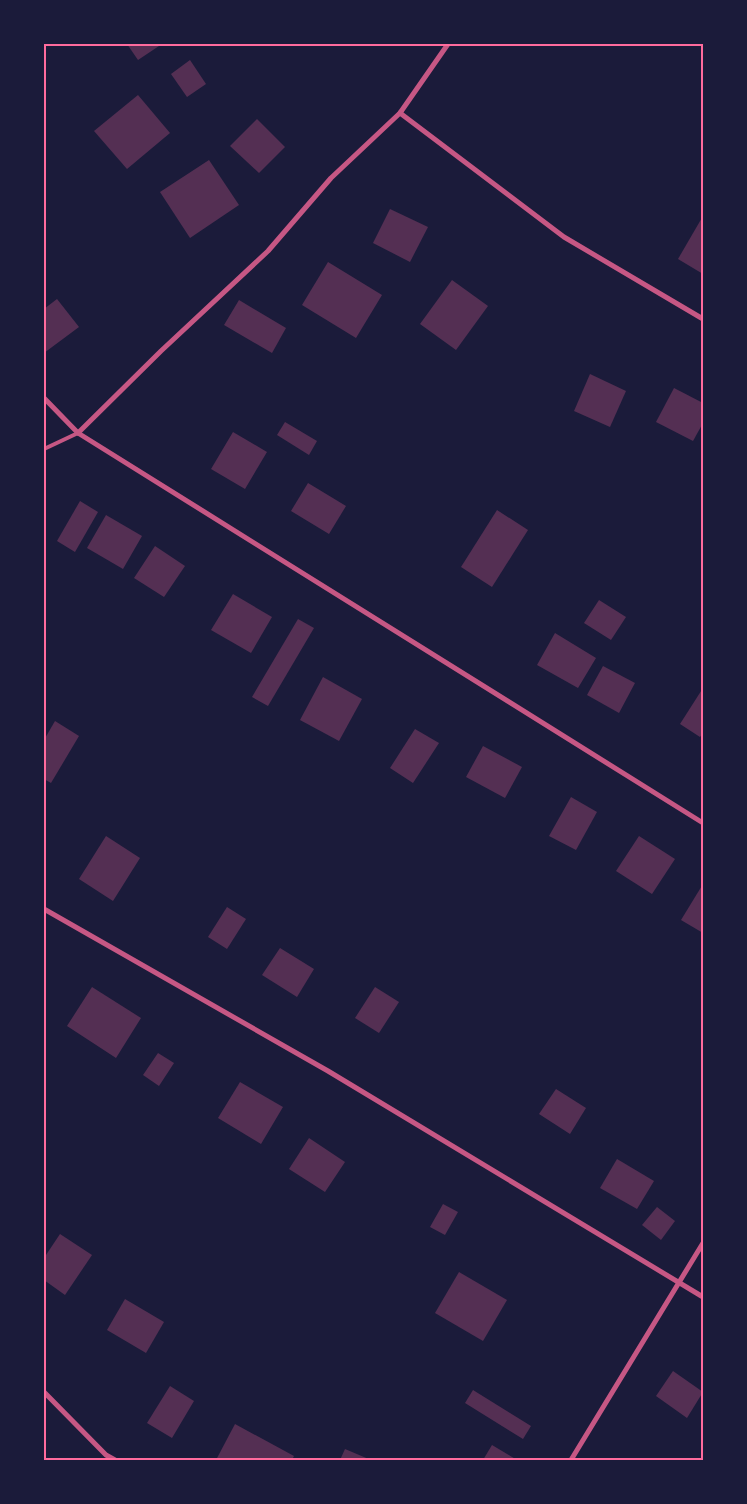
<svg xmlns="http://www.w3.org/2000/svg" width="747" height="1504" font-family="Lato,sans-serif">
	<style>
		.building { fill: #542f53 }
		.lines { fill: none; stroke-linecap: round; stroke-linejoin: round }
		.service { stroke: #c65784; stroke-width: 4 }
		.minor { stroke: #c65784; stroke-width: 5 }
		.neatline { fill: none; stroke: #ff6b9d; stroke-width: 2 }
	</style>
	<rect width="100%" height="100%" fill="#1b1b3a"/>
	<!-- building -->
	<g class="building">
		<polygon points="127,44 162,44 138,60"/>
		<polygon points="190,60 206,84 187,97 171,74"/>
		<polygon points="138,95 170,133 127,169 94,131"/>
		<polygon points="257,119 285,147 259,173 230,146"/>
		<polygon points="209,160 239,205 190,238 160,192"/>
		<polygon points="390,209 428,227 410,262 373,243"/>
		<polygon points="703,216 703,274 678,259"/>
		<polygon points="328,262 382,295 356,338 302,305"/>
		<polygon points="452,280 488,306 456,350 420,324"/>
		<polygon points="57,299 79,327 44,353 44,309"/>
		<polygon points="239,300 286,328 272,353 224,325"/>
		<polygon points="590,374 626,391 610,427 574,411"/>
		<polygon points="674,388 703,403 703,423 693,441 656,422"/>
		<polygon points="285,422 317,441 309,455 277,435"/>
		<polygon points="233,432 267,452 245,489 211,469"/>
		<polygon points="308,483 346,506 329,534 291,511"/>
		<polygon points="80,501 98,512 75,552 57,541"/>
		<polygon points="497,510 528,530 492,587 461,567"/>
		<polygon points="106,515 142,536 123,569 87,548"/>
		<polygon points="155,546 185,566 164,597 134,578"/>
		<polygon points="233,594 272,617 251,653 211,630"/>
		<polygon points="599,600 626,617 611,640 584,623"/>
		<polygon points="298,619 314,628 268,706 252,697"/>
		<polygon points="555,633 596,658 578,688 537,665"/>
		<polygon points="603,666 635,683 619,713 587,695"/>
		<polygon points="323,677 362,699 339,741 300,720"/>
		<polygon points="703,688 703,733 700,737 680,724"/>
		<polygon points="55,721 79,736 51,783 44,779 44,740"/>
		<polygon points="415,729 439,743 413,783 390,768"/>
		<polygon points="483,746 522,767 505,798 466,777"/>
		<polygon points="571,797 597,812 576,850 549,836"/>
		<polygon points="106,836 140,858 113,901 79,879"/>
		<polygon points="639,836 675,859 652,894 616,871"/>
		<polygon points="703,884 703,933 681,920"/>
		<polygon points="227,907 246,919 227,949 208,937"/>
		<polygon points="280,948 314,969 297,997 262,975"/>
		<polygon points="92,987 141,1018 116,1058 67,1026"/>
		<polygon points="375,987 399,1002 379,1033 355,1018"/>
		<polygon points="158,1053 174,1063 159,1086 143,1075"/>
		<polygon points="240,1082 283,1107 261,1144 218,1118"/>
		<polygon points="556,1089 586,1108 570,1134 539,1114"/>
		<polygon points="309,1138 345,1162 325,1192 289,1169"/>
		<polygon points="617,1159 654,1181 637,1209 600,1188"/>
		<polygon points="443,1204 458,1212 445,1235 430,1227"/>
		<polygon points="657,1207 675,1221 661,1240 642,1225"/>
		<polygon points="60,1234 92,1255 65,1295 44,1280 44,1258"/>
		<polygon points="459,1272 507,1300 483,1341 435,1313"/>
		<polygon points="125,1299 164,1322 146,1353 107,1330"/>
		<polygon points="673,1371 703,1392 687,1418 656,1396"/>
		<polygon points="170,1386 194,1401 172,1438 147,1423"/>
		<polygon points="473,1390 531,1426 523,1439 465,1403"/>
		<polygon points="235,1424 294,1456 292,1460 216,1460"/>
		<polygon points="492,1445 517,1460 483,1460"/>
		<polygon points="345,1449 371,1460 340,1460"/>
	</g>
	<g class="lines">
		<!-- service -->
		<polyline class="service" points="44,449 78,433"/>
		<!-- minor -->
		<g class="minor">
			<polyline points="400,113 564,237 703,319"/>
			<polyline points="44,398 78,433 703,823"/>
			<polyline points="78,433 161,351 268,251 331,178 400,113 448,44"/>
			<polyline points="44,909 328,1071 703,1297"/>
			<polyline points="44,1392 106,1455 115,1460"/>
			<polyline points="571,1460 703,1243"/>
		</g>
	</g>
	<!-- border -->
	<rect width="747" height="1504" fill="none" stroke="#1b1b3a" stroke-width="90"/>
	<rect x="45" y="45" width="657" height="1414" class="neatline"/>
</svg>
